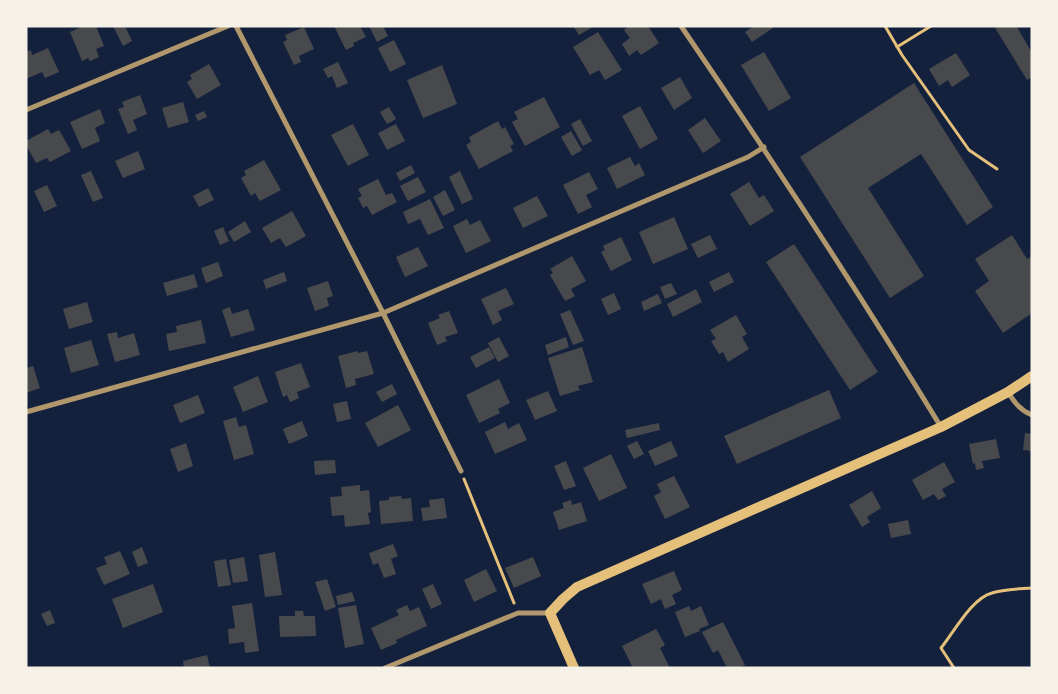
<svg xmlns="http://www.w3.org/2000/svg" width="1058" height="694" font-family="'Noto Sans',sans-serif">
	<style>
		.building { fill: #48494c }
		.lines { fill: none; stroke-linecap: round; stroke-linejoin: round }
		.path { stroke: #e5c07b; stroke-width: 3 }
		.minor { stroke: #b1986c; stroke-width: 5 }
		.secondary { stroke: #e5c07b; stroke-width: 10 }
	</style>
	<rect width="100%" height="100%" fill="#14213d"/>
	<!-- building -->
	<g class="building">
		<polygon points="83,26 96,26 104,46 96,49 99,57 90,61 88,58 82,61 70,32"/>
		<polygon points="113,26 125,26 132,41 123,46"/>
		<polygon points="334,26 360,26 366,37 353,43 354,46 346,50"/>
		<polygon points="369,26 383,26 388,36 377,42"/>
		<polygon points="573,26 590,26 591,28 579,35"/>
		<polygon points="629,26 648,26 659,43 641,55 637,50 629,56 622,44 630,38 624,30"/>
		<polygon points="754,26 772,26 773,28 752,42 745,32"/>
		<polygon points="994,26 1019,26 1017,27 1032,53 1032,77 1027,80"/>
		<polygon points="304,27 314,49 299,56 301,62 294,65 283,42 287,40 285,35"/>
		<polygon points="598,32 622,70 605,80 599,70 590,75 573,47"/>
		<polygon points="394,40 406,64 390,72 378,48"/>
		<polygon points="48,48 59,72 45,78 42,72 26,79 26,52 31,50 32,55"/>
		<polygon points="764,52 791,98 769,111 741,65"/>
		<polygon points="956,53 970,75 952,87 948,80 939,86 929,69"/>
		<polygon points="338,62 348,83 337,88 332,76 328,78 323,69"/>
		<polygon points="209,64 221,85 197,99 187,82 192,79 190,75"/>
		<polygon points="442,65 457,104 423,118 407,80"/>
		<polygon points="680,77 692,98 674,110 661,88"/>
		<polygon points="914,83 993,207 967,225 921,154 868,188 924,276 890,298 800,157"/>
		<polygon points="140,95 147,114 133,120 137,130 128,134 118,109 124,107 122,102"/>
		<polygon points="544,97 560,127 525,146 512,122 518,119 514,112"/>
		<polygon points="183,102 189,122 168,128 162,108"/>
		<polygon points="640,106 658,139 640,149 622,116"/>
		<polygon points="389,107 396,119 387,124 380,112"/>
		<polygon points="100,109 105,123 95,128 100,141 82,149 70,122"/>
		<polygon points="204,111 207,117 198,121 195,115"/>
		<polygon points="705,118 721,141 703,153 688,130"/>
		<polygon points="580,119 592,141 583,146 571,124"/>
		<polygon points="498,121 502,129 505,127 514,144 510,146 513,151 479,169 466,145 471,142 469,137"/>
		<polygon points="353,124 369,155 348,166 331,135"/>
		<polygon points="396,124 405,141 387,150 378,133"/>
		<polygon points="48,129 51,134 59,130 71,151 50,162 47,158 36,163 26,145 26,141"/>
		<polygon points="571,131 582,150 572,156 561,137"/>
		<polygon points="138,151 145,169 123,178 115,161"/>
		<polygon points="630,157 635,166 639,163 645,175 617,189 607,168"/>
		<polygon points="264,160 281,190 260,201 255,193 251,196 241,178 246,175 244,171"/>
		<polygon points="411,165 415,173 400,181 396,173"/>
		<polygon points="91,171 103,198 93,202 81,175"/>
		<polygon points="460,171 473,199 462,204 449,177"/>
		<polygon points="589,172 598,189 586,195 592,207 578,214 563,185"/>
		<polygon points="418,177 426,192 408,201 400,186"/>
		<polygon points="378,179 386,195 392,193 397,202 372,215 367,206 363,208 358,198 362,196 358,189"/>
		<polygon points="749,182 759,198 764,195 774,211 750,226 730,194"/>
		<polygon points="47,185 57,206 44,212 34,191"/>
		<polygon points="208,188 214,200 199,207 193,196"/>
		<polygon points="445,190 455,210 443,216 433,197"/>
		<polygon points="537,196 548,216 523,228 513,208"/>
		<polygon points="430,199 444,228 428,235 420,219 408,224 403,212"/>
		<polygon points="292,211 306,236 286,247 280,238 271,243 262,228"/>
		<polygon points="674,217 688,249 653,264 639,232"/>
		<polygon points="467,219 470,225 480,220 491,241 466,253 453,226"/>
		<polygon points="245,221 251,232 234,242 228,232"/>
		<polygon points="223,227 229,241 220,245 214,231"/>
		<polygon points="710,235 717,249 698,258 691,244"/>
		<polygon points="1012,235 1027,259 1032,256 1032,313 1003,333 975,291 989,281 975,259"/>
		<polygon points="621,237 632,260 611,271 601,252 605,250 603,246"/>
		<polygon points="794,244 878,372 850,390 766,262"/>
		<polygon points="418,247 428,266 405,277 396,257"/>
		<polygon points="572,256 586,281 571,289 575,296 565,301 550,275 553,273 550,269"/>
		<polygon points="218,262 223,276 206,283 201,268"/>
		<polygon points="284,272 287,281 266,289 263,280"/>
		<polygon points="729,272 734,282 714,292 709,282"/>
		<polygon points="194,274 198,287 167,296 163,283"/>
		<polygon points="328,281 333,296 327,298 329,306 315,311 307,288"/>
		<polygon points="671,283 677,294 665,299 660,287"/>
		<polygon points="506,288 514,304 498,311 502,320 493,325 481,299"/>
		<polygon points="696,289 702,302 673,317 667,304"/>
		<polygon points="614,293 621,309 608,315 601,299"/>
		<polygon points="658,294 662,303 644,311 641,302"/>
		<polygon points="87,302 93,322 69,329 63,309"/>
		<polygon points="230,307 232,314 248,309 255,330 231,337 222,310"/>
		<polygon points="570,310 584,341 573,345 560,314"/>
		<polygon points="449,311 458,333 445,337 447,341 437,345 428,323 440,318 438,315"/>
		<polygon points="736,315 747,334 742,337 749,349 728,362 723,352 719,354 711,341 716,339 710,330"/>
		<polygon points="201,320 206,343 169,351 166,334 177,332 176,326"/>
		<polygon points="117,332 118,338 134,333 140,355 115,362 107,334"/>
		<polygon points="499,337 509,356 498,362 488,343"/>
		<polygon points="566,337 569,347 548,355 545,345"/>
		<polygon points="91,340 99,365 71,373 64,348"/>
		<polygon points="489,347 495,358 476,368 470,357"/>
		<polygon points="582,347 593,382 578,386 580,390 560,396 548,358"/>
		<polygon points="358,351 358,353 367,351 374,374 355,379 356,385 346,388 338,356"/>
		<polygon points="301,363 310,387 297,392 299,398 290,402 287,395 283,397 275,372"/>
		<polygon points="33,366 40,388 26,393 26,368"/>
		<polygon points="258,376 268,402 243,412 233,387"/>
		<polygon points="499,379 510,403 498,409 500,413 479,423 466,395"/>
		<polygon points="392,384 397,394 382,402 376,392"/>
		<polygon points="829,390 841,418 737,464 724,436"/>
		<polygon points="548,391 557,411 535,420 526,400"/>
		<polygon points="198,395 205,413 180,423 173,405"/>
		<polygon points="347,401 351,419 337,422 333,404"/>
		<polygon points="398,405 411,430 378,447 365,423"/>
		<polygon points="236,417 239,427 246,425 254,454 234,460 223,421"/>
		<polygon points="302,421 308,436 289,444 283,429"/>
		<polygon points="505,422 508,429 519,423 527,440 495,454 485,432"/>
		<polygon points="659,423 660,430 627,438 625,430"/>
		<polygon points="1025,433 1032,434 1032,451 1023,450"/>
		<polygon points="996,439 1000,458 982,461 984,468 976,470 975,463 973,464 969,444"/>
		<polygon points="637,441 644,454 634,459 627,446"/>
		<polygon points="671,441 678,456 655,466 648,451"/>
		<polygon points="186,443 193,466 178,472 170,449"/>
		<polygon points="611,454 627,488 599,501 583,468"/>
		<polygon points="335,460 336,473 315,475 314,461"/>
		<polygon points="566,461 576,486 564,490 554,466"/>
		<polygon points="944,462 955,482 942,489 946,496 938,500 934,494 923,500 912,480"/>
		<polygon points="674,476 690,507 665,519 654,496 661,492 657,484"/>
		<polygon points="360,485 360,491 369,490 371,512 368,513 370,524 345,527 344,515 332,516 330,497 342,496 341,487"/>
		<polygon points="872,491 881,508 867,517 870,522 862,527 849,505"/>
		<polygon points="401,496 402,499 411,498 413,521 381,524 379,501 389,500 389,497"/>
		<polygon points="444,498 447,518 423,521 421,508 430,507 429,500"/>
		<polygon points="571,500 572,505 581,502 587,521 559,530 553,512 564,508 562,503"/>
		<polygon points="908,520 911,534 891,538 888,524"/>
		<polygon points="393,544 398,556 391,559 396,574 384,578 378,563 373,565 369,553"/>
		<polygon points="142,547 148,563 138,567 132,552"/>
		<polygon points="120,551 130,574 104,585 96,568 107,564 104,557"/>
		<polygon points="275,552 282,595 265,597 259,555"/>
		<polygon points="244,557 248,581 233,583 229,560"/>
		<polygon points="533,557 541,576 514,588 505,568"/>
		<polygon points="226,559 231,585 218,587 214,561"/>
		<polygon points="486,569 497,591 474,602 464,580"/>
		<polygon points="674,571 682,590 672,595 676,604 665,609 661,599 651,604 642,584"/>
		<polygon points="327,579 336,607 325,611 315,582"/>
		<polygon points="153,584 163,612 123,628 112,599"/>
		<polygon points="433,584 442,604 431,609 422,589"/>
		<polygon points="352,592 355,601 338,605 336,596"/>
		<polygon points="252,603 259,651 245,653 244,642 229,644 228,629 235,628 232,606"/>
		<polygon points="356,605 364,644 345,648 338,608"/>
		<polygon points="407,605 410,611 419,607 427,626 396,640 397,643 381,650 371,628 399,615 396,610"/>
		<polygon points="689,606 691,611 701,606 709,625 699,629 700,631 685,637 675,612"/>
		<polygon points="50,610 55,623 47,626 41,614"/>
		<polygon points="295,611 303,611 304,616 315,616 316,636 280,637 279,616 295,616"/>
		<polygon points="723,622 745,665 739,668 727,668 718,650 713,653 702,632"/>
		<polygon points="656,629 665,645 660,648 670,668 633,668 622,646"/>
		<polygon points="207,655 210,668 184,668 183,661"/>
	</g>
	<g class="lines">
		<!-- path -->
		<g class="path">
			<polyline points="885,26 902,55 969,150 997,169"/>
			<polyline points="897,47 931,26"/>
			<polyline points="464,479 514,603"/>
			<path d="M954,668L941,648C954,632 972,598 992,593C1004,589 1019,589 1032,588"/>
		</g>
		<!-- minor -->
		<g class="minor">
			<polyline points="236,26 383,313 461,471"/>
			<path d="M681,26C771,158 858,291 941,427"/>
			<polyline points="26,110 228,26"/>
			<path d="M1008,392C1014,402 1020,410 1032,415"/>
			<polyline points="26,412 383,313 748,157 764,147"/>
			<polyline points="385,668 518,613 550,613"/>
		</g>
		<!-- secondary -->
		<polyline class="secondary" points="574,668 550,613 563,599 577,587 941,427 1008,392 1032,376"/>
	</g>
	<!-- border -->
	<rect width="1058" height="694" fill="none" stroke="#f6f1e7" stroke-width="55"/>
</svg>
